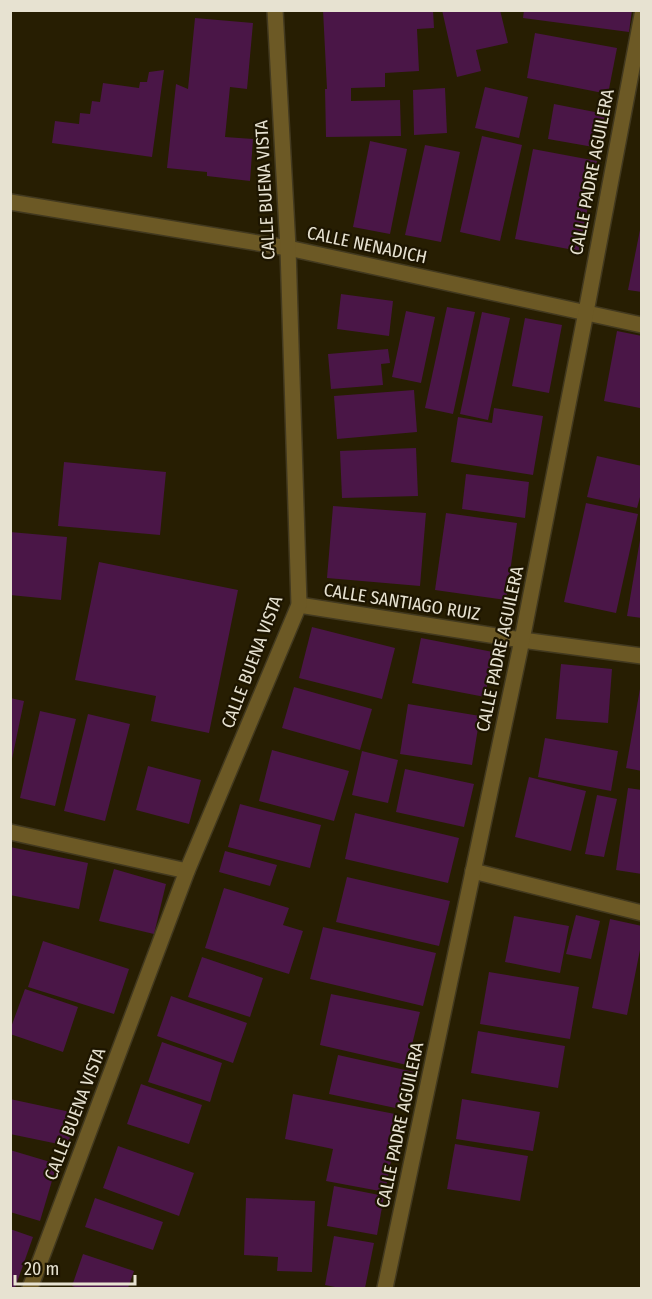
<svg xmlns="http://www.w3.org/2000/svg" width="652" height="1299" font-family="'Fira Sans Condensed',sans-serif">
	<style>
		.building { fill: #4a1647 }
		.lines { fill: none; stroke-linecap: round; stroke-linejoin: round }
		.street-casing { stroke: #42391f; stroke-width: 18 }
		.street { stroke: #6c5925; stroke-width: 15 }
		.labels { text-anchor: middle; stroke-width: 4.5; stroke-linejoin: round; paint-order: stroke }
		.street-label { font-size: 18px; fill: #e7e2d1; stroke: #1d1500 }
	</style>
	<rect width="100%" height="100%" fill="#271e02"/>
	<!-- building -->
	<g class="building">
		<polygon points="323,10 433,10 434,28 417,29 419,71 385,73 385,87 351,88 351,101 400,100 401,136 326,137 325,89 327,89"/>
		<polygon points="442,10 500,10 508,43 476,50 481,71 457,77"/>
		<polygon points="524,10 632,10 629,32 523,18"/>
		<polygon points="195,18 253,23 247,89 230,87 225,137 253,139 250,181 207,176 207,172 167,168 176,84 188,89"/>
		<polygon points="535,33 617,48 608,94 527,78"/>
		<polygon points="164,70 152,157 52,143 55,121 79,124 80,113 90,114 92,101 100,102 103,83 139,88 140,82 147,82 149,72"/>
		<polygon points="485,87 528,97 519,138 475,128"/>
		<polygon points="445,88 447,133 414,135 413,90"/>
		<polygon points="554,104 605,114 599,148 548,139"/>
		<polygon points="482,136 522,145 500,241 460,232"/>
		<polygon points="370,141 407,149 390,234 353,227"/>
		<polygon points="425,145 460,152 441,242 405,235"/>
		<polygon points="533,149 597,161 579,251 515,239"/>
		<polygon points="640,230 642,230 642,292 628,290"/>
		<polygon points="341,294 393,301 389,336 337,329"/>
		<polygon points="447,307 475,312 453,414 425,408"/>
		<polygon points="406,311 435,317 421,383 392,377"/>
		<polygon points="482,312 510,318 488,420 460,414"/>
		<polygon points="525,318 562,325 549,393 512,386"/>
		<polygon points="617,331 642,336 642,401 640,408 604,401"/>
		<polygon points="388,349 390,363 381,364 383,385 331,389 328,354"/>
		<polygon points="414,390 417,432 337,439 334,396"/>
		<polygon points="494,408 543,416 533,475 451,462 458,417 492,423"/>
		<polygon points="416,448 418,496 342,498 340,451"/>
		<polygon points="597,456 642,466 642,490 637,508 587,497"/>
		<polygon points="64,462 166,472 160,535 58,526"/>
		<polygon points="466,474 529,482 525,518 462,509"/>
		<polygon points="586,503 638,514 616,613 564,602"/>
		<polygon points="333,506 426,513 420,586 327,578"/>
		<polygon points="446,513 517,523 506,600 435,590"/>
		<polygon points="10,532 67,537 61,600 10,595"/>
		<polygon points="640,540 642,540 642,618 627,616"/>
		<polygon points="99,562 238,590 209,733 151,721 156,696 75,680"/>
		<polygon points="312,627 395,648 382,699 299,678"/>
		<polygon points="421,638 493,652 485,697 412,683"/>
		<polygon points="561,664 612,669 608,723 556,719"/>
		<polygon points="294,687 372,709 360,750 282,728"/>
		<polygon points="640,689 642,689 642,771 626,768"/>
		<polygon points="10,698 24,701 12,759 10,759"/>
		<polygon points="408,704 480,716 472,765 400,754"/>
		<polygon points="40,711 76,719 55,806 20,798"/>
		<polygon points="88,714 130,724 105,821 64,811"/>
		<polygon points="545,738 618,751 611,791 538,777"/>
		<polygon points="272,750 349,771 334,821 259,801"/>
		<polygon points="362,751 398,760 388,803 352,795"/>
		<polygon points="148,766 201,780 189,824 136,810"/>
		<polygon points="405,769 474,784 464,827 396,812"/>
		<polygon points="529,777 586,791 571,851 515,837"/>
		<polygon points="628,788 642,790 642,874 616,870"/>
		<polygon points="597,795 617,799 604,857 585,854"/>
		<polygon points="240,804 321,825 310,868 228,847"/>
		<polygon points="355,813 459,838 448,883 345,859"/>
		<polygon points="10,847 88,863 79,909 10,895"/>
		<polygon points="225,851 277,865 270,886 219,872"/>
		<polygon points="114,869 166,884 154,934 99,921"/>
		<polygon points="347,877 450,901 439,946 336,922"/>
		<polygon points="224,888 289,908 283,925 303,931 289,974 205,948"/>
		<polygon points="576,915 600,921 591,959 566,954"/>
		<polygon points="514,916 569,926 560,973 505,962"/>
		<polygon points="610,919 642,926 642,940 627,1015 592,1008"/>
		<polygon points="323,927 436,953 423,1006 310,979"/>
		<polygon points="43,941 129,969 114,1014 28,987"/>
		<polygon points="202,957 263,978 250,1017 188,997"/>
		<polygon points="489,972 579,987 570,1039 480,1024"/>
		<polygon points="25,989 78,1007 63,1052 10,1034 10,1030"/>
		<polygon points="331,994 420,1012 407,1065 320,1045"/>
		<polygon points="171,996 247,1023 233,1063 157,1036"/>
		<polygon points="478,1031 565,1046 558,1088 471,1073"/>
		<polygon points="162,1042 222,1063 210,1102 148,1082"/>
		<polygon points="338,1055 414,1072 405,1110 329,1094"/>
		<polygon points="141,1084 202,1105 189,1144 127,1124"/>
		<polygon points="293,1094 400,1115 385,1192 326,1181 333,1149 285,1139"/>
		<polygon points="10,1099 75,1113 68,1146 10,1134"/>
		<polygon points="462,1099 540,1112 533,1151 456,1139"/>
		<polygon points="455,1144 528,1156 520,1201 447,1189"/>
		<polygon points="118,1146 194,1173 179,1216 103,1188"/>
		<polygon points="10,1150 57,1164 40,1221 10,1212"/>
		<polygon points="334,1186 384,1196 377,1235 327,1226"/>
		<polygon points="95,1198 163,1222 153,1250 85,1227"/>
		<polygon points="246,1198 315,1201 312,1272 277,1271 278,1257 244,1255"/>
		<polygon points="10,1229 33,1237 15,1288 10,1288"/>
		<polygon points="334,1236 374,1243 365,1288 340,1288 325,1285"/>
		<polygon points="83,1254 134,1271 128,1288 78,1288 72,1286"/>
	</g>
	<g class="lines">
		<!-- street casing -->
		<g class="street-casing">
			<g id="street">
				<polyline points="10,202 288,248 642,325"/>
				<polyline points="299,605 522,640 642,656"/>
				<polyline points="10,832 187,871"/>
				<polyline points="473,871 642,913"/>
				<polyline points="30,1288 187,871 299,605 288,248 275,10"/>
				<polyline points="385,1288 522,640 586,312 642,15"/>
			</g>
		</g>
		<!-- street -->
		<use href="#street" class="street"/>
	</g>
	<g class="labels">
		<!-- street labels -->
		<g class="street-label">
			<text transform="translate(592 172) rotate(-79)" y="6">CALLE PADRE AGUILERA</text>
			<text transform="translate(265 190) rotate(-93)" y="6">CALLE BUENA VISTA</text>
			<text transform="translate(367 245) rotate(12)" y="6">CALLE NENADICH</text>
			<text transform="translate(402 602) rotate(9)" y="6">CALLE SANTIAGO RUIZ</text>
			<text transform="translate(500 649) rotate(-78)" y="6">CALLE PADRE AGUILERA</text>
			<text transform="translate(252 662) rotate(-69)" y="6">CALLE BUENA VISTA</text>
			<text transform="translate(75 1114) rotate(-69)" y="6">CALLE BUENA VISTA</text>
			<text transform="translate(400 1125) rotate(-78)" y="6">CALLE PADRE AGUILERA</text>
		</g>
	</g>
	<!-- border -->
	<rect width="652" height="1299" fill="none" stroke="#e7e2d1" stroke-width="24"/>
	<!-- scale -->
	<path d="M15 1275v9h120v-9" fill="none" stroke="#e7e2d1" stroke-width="3"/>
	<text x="24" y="1275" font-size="18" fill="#e7e2d1" stroke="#1d1500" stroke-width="4.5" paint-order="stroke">20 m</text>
</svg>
